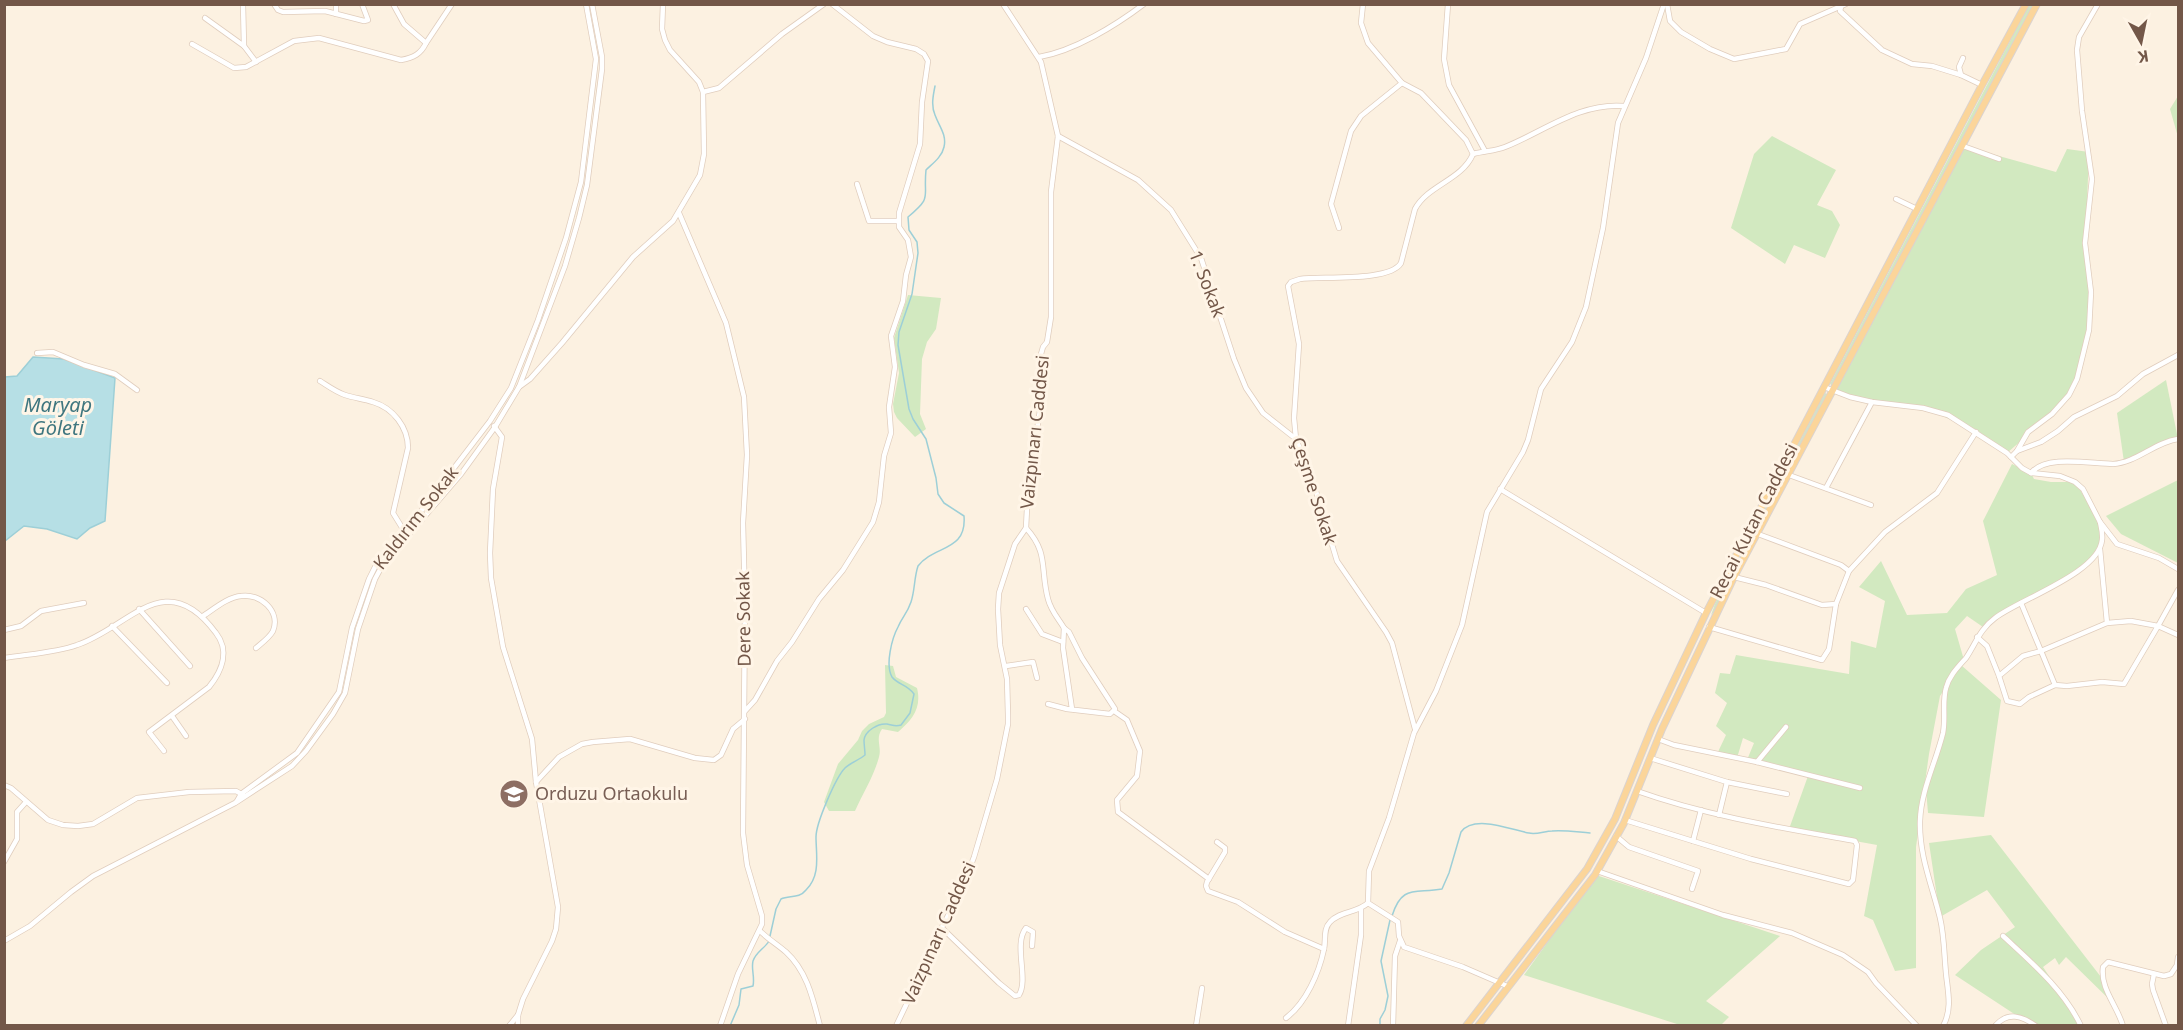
<svg xmlns="http://www.w3.org/2000/svg" width="2183" height="1030" font-family="'Noto Sans',sans-serif">
	<style>
		.green { fill: #d2e9c0 }
		.water { fill: #b6dfe5; stroke: #9dcfd7; stroke-width: 1.5 }
		.lines { fill: none; stroke-linecap: round; stroke-linejoin: round }
		.stream { stroke: #9dcfd7; stroke-width: 1.5 }
		.minor-casing { stroke: #e0cdbd; stroke-width: 6 }
		.major-casing { stroke: #dbd3cf; stroke-width: 8 }
		.minor { stroke: #fff; stroke-width: 4.5 }
		.major { stroke: #fbd59a; stroke-width: 6 }
		.labels { text-anchor: middle; stroke-width: 6; stroke-linejoin: round; paint-order: stroke }
		.street-label { font-size: 18px; fill: #735748; stroke: #fff5e7 }
		.education-label { font-size: 18px; fill: #785e54; stroke: #fff5e7; text-anchor: start }
		.water-label { font-size: 20px; font-style: italic; fill: #3f767f; stroke: #fff5e7 }
	</style>
	<rect width="100%" height="100%" fill="#fcf1e1"/>
	<!-- green -->
	<g class="green">
		<polygon points="2029,5 2034,5 1833,386 1830,384"/>
		<polygon points="2178,96 2178,137 2170,109"/>
		<polygon points="1772,136 1836,170 1817,205 1832,211 1840,225 1825,258 1794,245 1785,264 1731,228 1754,154"/>
		<polygon points="1963,146 2056,172 2067,149 2089,152 2086,229 2090,305 2087,324 2086,343 2080,358 2074,384 2052,414 2007,453 1962,425 1936,413 1872,402 1833,392"/>
		<polygon points="908,295 941,298 936,329 927,342 922,359 920,414 926,429 915,437 897,418 894,412 893,404 899,373 894,338"/>
		<polygon points="2166,380 2178,439 2124,462 2117,413"/>
		<polygon points="1825,393 1828,395 1718,607 1711,615 1715,604"/>
		<polygon points="2012,464 2031,473 2034,479 2051,482 2075,482 2095,513 2103,539 2087,565 1983,627 1967,616 1955,629 1964,660 1961,665 2001,700 1984,817 1928,813 1926,789 1943,730 1944,690 1940,696 1929,754 1916,847 1916,968 1895,971 1873,920 1864,916 1877,845 1789,829 1808,776 1747,760 1754,743 1743,738 1737,758 1717,754 1726,735 1716,726 1727,703 1715,693 1720,673 1730,674 1736,655 1849,674 1851,641 1876,648 1885,601 1859,587 1881,561 1907,615 1947,613 1966,589 1997,575 1983,521"/>
		<polygon points="2178,480 2178,563 2121,534 2106,516"/>
		<path d="M885,665L893,666L896,677L917,688C922,708 912,720 898,732L882,729C875,739 882,747 879,757C874,776 863,793 855,811H829L824,802L838,764L858,740L862,731L869,724L884,717L886,713Z"/>
		<polygon points="1991,835 2101,977 2115,1005 2066,957 2059,965 2055,958 2043,967 2082,1025 2031,1025 1955,975 1981,950 2015,927 1987,890 1940,917 1929,843"/>
		<polygon points="1596,875 1780,936 1706,1001 1729,1017 1721,1025 1680,1025 1524,975"/>
	</g>
	<!-- water -->
	<polygon class="water" points="33,357 64,359 115,378 105,521 90,528 77,539 47,529 24,526 5,541 5,377 17,376"/>
	<g class="lines">
		<!-- stream -->
		<g class="stream">
			<path d="M1392,916C1402,884 1415,894 1442,889L1449,873L1461,832C1474,814 1512,830 1529,833C1536,835 1545,831 1552,831C1565,830 1577,832 1590,833"/>
			<path d="M770,936L776,909L781,899C789,895 799,899 806,890C821,875 816,855 816,837C816,823 836,777 845,768C850,763 859,760 865,755C865,750 864,745 864,740C865,731 878,723 887,724C893,725 895,727 901,725L910,713L914,694C907,684 898,685 892,677C885,665 892,638 898,627C902,617 907,614 911,602C915,590 914,578 918,566C934,545 967,552 964,516L944,503L938,494L936,478L926,439L913,419L909,409L898,345L899,332L912,294L918,253L917,242L909,230L908,217C933,196 923,199 926,170C932,164 942,157 944,147C947,135 939,126 935,115C931,106 933,96 935,86"/>
			<path d="M730,1026L739,1005L741,989L753,986C755,977 751,969 753,961C756,952 765,948 769,941"/>
			<polyline points="1380,1026 1380,1019 1385,1010 1388,996 1381,961 1390,920"/>
		</g>
		<!-- minor casing -->
		<g class="minor-casing">
			<g id="minor">
				<polyline points="243,4 244,46 256,62"/>
				<polyline points="274,4 278,10 283,12 325,11 364,21 368,20 362,4"/>
				<polyline points="336,4 336,14"/>
				<path d="M1363,4L1361,23L1368,43L1402,83L1421,93L1466,140L1473,154C1462,180 1428,185 1415,209L1401,263C1390,282 1321,276 1300,279L1291,282L1288,286L1299,344L1294,418L1296,439L1312,478L1337,561L1386,632L1392,643L1415,729"/>
				<polyline points="1448,4 1444,59 1449,85 1485,151"/>
				<polyline points="1667,4 1670,21 1681,32 1710,49 1734,59 1786,49 1800,24 1846,4"/>
				<polyline points="1841,7 1840,11 1882,50 1912,64 1932,66 1961,75"/>
				<polyline points="205,18 244,46"/>
				<polyline points="426,43 452,4"/>
				<path d="M192,44L234,68L246,67L294,41L319,38L401,60C413,58 421,54 426,43L404,24L393,4"/>
				<path d="M1039,57C1074,51 1115,26 1144,4"/>
				<polyline points="1963,58 1959,67 1961,75 1982,85"/>
				<polyline points="703,92 719,88 782,34 824,4"/>
				<polyline points="1058,136 1138,180 1171,210 1201,258 1234,359 1246,388 1263,413 1296,439"/>
				<polyline points="1963,146 1999,159"/>
				<path d="M1473,154C1484,151 1495,151 1505,147C1543,132 1580,102 1624,106"/>
				<polyline points="857,184 869,221 898,221"/>
				<polyline points="1896,199 1917,209"/>
				<polyline points="679,213 726,323 744,397 747,455 743,523 745,603 743,833 747,865 762,916 762,924 738,974 720,1026"/>
				<polyline points="1339,228 1331,204 1351,131 1361,116 1402,83"/>
				<polyline points="37,353 53,352 84,365 115,374 137,390"/>
				<path d="M320,381C328,386 336,392 345,395C354,398 364,399 373,402C393,408 408,427 408,448L393,513L406,534"/>
				<polyline points="519,387 530,379 562,343 633,257 673,221 700,175 704,154 703,92 699,82 670,50 665,40 662,29 663,4"/>
				<polyline points="1824,387 1850,397 1872,402 1923,408 1948,415 2007,453 2022,468 2031,473 2060,476 2075,482 2083,489 2100,522 2117,544 2159,558 2178,569"/>
				<polyline points="494,426 502,437 493,489 490,553 491,578 503,647 532,739 536,782 558,907 556,929 552,941 523,999 518,1015 518,1026"/>
				<polyline points="2017,451 2041,442 2058,431 2074,417 2117,396 2143,374 2178,355"/>
				<polyline points="2011,457 2017,451 2028,432 2052,414 2069,395 2077,379 2089,330 2091,292 2085,243 2092,179 2082,111 2077,50 2079,37 2098,4"/>
				<path d="M2031,473C2046,454 2091,464 2113,464C2136,463 2155,442 2178,439"/>
				<polyline points="1789,475 1871,505"/>
				<polyline points="1826,488 1872,402"/>
				<polyline points="1500,489 1706,613"/>
				<path d="M1026,528C1049,553 1040,569 1048,599C1051,611 1058,618 1064,628"/>
				<polyline points="1758,534 1841,565 1849,571"/>
				<polyline points="1734,577 1766,585 1822,605 1836,604"/>
				<polyline points="2178,590 2158,626 2178,635"/>
				<polyline points="2021,603 2041,651 2107,623 2100,549"/>
				<polyline points="139,609 190,666"/>
				<polyline points="1026,609 1042,634 1063,642"/>
				<path d="M203,616C214,609 228,597 241,596C260,593 281,611 273,631C270,637 262,643 256,648"/>
				<polyline points="112,626 167,683"/>
				<polyline points="1709,627 1822,660 1829,649 1836,604 1849,571 1885,532 1937,493 1976,432"/>
				<polyline points="4,630 21,626 41,611 84,603"/>
				<polyline points="1977,637 1987,646 1999,676"/>
				<polygon points="2041,651 2055,685 2029,697 2020,704 2007,701 1999,676 2023,656"/>
				<path d="M4,658C28,654 55,653 77,645C129,628 165,564 216,633C230,651 222,671 209,687L149,732L164,751"/>
				<polyline points="1006,666 1033,662 1037,678"/>
				<polyline points="2055,685 2067,686 2102,682 2124,684 2158,626 2131,621 2107,623"/>
				<polyline points="1048,704 1067,709 1110,714 1115,709 1082,658 1069,632 1064,628 1063,648 1072,709"/>
				<polyline points="745,711 755,700 777,661 792,642 819,599 843,570 873,522 879,502 884,456 891,433 889,407 895,367 891,336 903,301 906,275 911,257 908,240 899,227 899,213 920,144 922,102 928,61 924,54 916,49 887,42 873,36 832,4"/>
				<polyline points="1114,711 1127,720 1140,751 1137,776 1117,800 1118,812 1209,879"/>
				<polyline points="172,716 186,736"/>
				<polyline points="1658,739 1674,745 1757,762 1860,788"/>
				<polyline points="1650,758 1727,782 1719,815"/>
				<polyline points="1757,762 1786,727"/>
				<polyline points="536,782 559,757 582,744 593,742 630,739 695,758 714,760 721,755 733,729 745,719"/>
				<polyline points="1727,782 1787,794"/>
				<polyline points="4,785 11,788 48,820 63,825 78,826 93,824 137,798 189,792 236,791 243,795"/>
				<polyline points="237,801 241,794 297,753 339,692 352,628 369,579 376,565 405,532 490,421 511,388 538,320 566,238 581,182 596,59 586,4"/>
				<path d="M1625,820L1751,859L1849,884L1853,880L1857,845L1855,841C1782,828 1707,816 1637,791"/>
				<polyline points="1616,836 1629,847 1698,871 1692,889"/>
				<polyline points="1693,841 1701,810"/>
				<polyline points="1217,842 1225,848 1225,852 1207,882 1206,886 1208,891 1238,902 1285,932 1324,949"/>
				<polyline points="4,862 17,839 17,812 26,802"/>
				<polyline points="1597,871 1723,915 1792,933 1843,955 1868,972 1876,983 1917,1026"/>
				<path d="M942,928L999,983L1015,996L1019,995C1029,979 1013,944 1026,928L1033,932L1032,946"/>
				<path d="M760,931C768,939 778,945 786,952C807,971 813,999 820,1026"/>
				<path d="M2003,936C2031,962 2064,990 2081,1026"/>
				<polyline points="4,941 30,926 71,892 93,876 235,803 292,766 306,751 333,714 345,693 358,629 375,579 382,566 461,474 495,427 519,387 565,266 579,218 587,185 602,69 602,57 592,4"/>
				<polyline points="2154,974 2152,984 2153,990 2166,1026"/>
				<polyline points="1507,986 1463,967 1404,947 1399,936 1398,922 1368,903 1369,871 1389,818 1414,733 1436,691 1462,625 1487,512 1523,452 1528,440 1541,389 1572,342 1586,307 1603,228 1618,123 1646,58 1664,4"/>
				<path d="M1286,1018C1306,1003 1319,973 1324,949C1326,940 1323,929 1330,922C1340,911 1357,913 1368,903"/>
				<polyline points="509,1026 518,1015"/>
				<polyline points="896,1026 917,982 923,963 961,891 974,857 997,779 1008,724 1008,715 1007,679 1000,645 998,609 999,593 1015,544 1026,528 1028,489 1042,397 1041,354 1043,347 1047,342 1051,317 1051,192 1058,136 1041,62 1003,4"/>
				<polyline points="1196,1026 1202,988"/>
				<polyline points="1348,1026 1361,935 1361,909"/>
				<polyline points="1393,1026 1395,956 1400,941"/>
				<path d="M1943,1026C1951,1012 1949,997 1947,982C1944,961 1945,939 1940,918C1932,885 1919,856 1920,821C1921,790 1936,762 1943,733C1946,718 1942,702 1946,688C1949,676 1958,667 1966,658C1976,643 1980,629 1995,618C2020,599 2099,573 2102,540C2103,534 2101,527 2100,522"/>
				<path d="M1995,1026C2008,1011 2022,1016 2036,1026"/>
				<path d="M2123,1026C2117,1005 2100,989 2103,967L2108,962L2164,976L2171,974L2177,965L2178,957"/>
			</g>
		</g>
		<!-- major casing -->
		<g class="major-casing">
			<g id="major">
				<polyline points="1466,1026 1587,869 1615,819 1653,725 1706,613 1982,85 2026,4"/>
				<polyline points="1478,1026 1595,875 1624,823 1662,729 1734,577 2037,4"/>
			</g>
		</g>
		<!-- minor -->
		<use href="#minor" class="minor"/>
		<!-- major -->
		<use href="#major" class="major"/>
	</g>
	<!-- icons -->
	<defs>
		<g id="school-disc" transform="scale(1.5)"><circle r="9.5" fill="#8d6e63" stroke="#fff5e7"/><path d="M0-5L7-2L0 1L-7-2ZM-4 1L0 2.5L4 1V4Q0 6-4 4Z" fill="#fff"/></g>
	</defs>
	<g fill-rule="evenodd">
		<use href="#school-disc" x="514" y="794"/>
	</g>
	<g class="labels">
		<!-- street labels -->
		<g class="street-label">
			<text transform="translate(1207 284) rotate(69)" y="6">1. Sokak</text>
			<text transform="translate(1035 432) rotate(-84)" y="6">Vaizpınarı Caddesi</text>
			<text transform="translate(1314 491) rotate(72)" y="6">Çeşme Sokak</text>
			<text transform="translate(416 518) rotate(-52)" y="6">Kaldırım Sokak</text>
			<text transform="translate(1754 521) rotate(-63)" y="6">Recai Kutan Caddesi</text>
			<text transform="translate(744 619) rotate(-91)" y="6">Dere Sokak</text>
			<text transform="translate(939 933) rotate(-66)" y="6">Vaizpınarı Caddesi</text>
		</g>
		<!-- education labels -->
		<g class="education-label">
			<text x="535" y="800">Orduzu Ortaokulu</text>
		</g>
		<!-- water labels -->
		<g class="water-label">
			<text x="58" y="412">Maryap<tspan x="58" dy="23">Göleti</tspan></text>
		</g>
	</g>
	<!-- border -->
	<rect width="2183" height="1030" fill="none" stroke="#735748" stroke-width="12"/>
	<!-- north arrow -->
	<g transform="translate(2141 42) rotate(171)" stroke="#fff5e7" stroke-width="4.5" paint-order="stroke">
	<path d="M0-4.5L10 22L0 15L-10 22Z" fill="#735748"/>
	<text y="-9" font-size="16" font-weight="bold" text-anchor="middle" fill="#735748">K</text>
	</g>
</svg>
